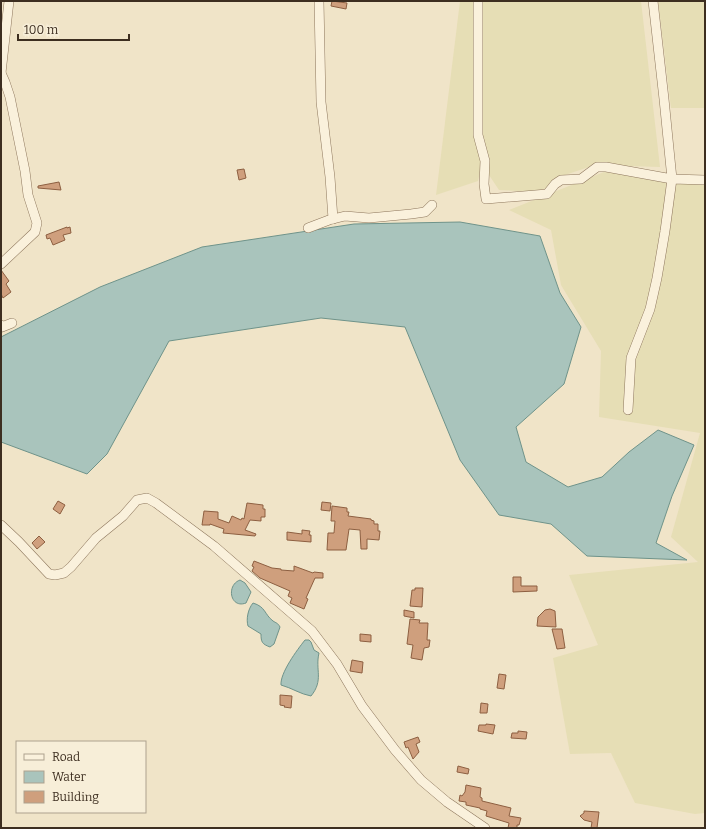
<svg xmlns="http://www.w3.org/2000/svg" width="706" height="829" font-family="Bitter,serif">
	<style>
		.farmland { fill: #e6deb5 }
		.water { fill: #a9c4bc; stroke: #6f938a }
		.building { fill: #cf9f7d; stroke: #8d5f41 }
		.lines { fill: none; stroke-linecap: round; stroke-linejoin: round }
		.minor-casing { stroke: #8d765c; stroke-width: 10 }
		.minor { stroke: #faf1dc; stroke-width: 9 }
	</style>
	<rect width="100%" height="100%" fill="#f0e4c8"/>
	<!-- farmland -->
	<g class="farmland">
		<polygon points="460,1 477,1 482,163 478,181 436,195"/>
		<polygon points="483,1 641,1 660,167 595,165 562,176 540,192 499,190 489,175 484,161 481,99"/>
		<polygon points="658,1 705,1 705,108 671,108"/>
		<polygon points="604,172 705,182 705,813 695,814 635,803 611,753 570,754 553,658 598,645 569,575 698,562 671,537 700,433 599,417 601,351 561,285 551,230 509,210"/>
	</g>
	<!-- water -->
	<g class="water">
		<polygon points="460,222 540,236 560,293 581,327 564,384 516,427 526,462 568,487 602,477 629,452 658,430 694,445 672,496 656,543 687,560 587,556 551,524 499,515 460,460 405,327 321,318 169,341 107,454 87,474 1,442 1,337 100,287 202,247 354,224"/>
		<path d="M240,580L245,583L251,592L246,603C230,609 226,585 240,580Z"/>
		<path d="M253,603C266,607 264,614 273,621C276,623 278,623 280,627L274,644L270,647C262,644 261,642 261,634L248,626C246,619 248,609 253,603Z"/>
		<path d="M305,640H309L311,642L314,650L319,653C315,670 324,680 311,696C300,694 292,688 281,685C280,673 297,650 305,640Z"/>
	</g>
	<!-- building -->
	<g class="building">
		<polygon points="332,1 347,3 346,9 331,6"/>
		<polygon points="244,169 246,178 239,180 237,170"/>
		<polygon points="59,182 61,190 38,188 38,186"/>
		<polygon points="67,227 67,228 70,227 71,233 63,235 65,240 53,245 50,238 47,239 46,235"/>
		<polygon points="1,270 9,281 6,284 11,292 3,298 1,294"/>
		<polygon points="58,501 65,505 60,514 53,509"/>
		<polygon points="322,502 331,503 330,511 321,510"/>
		<polygon points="247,503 263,505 263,509 265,509 265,517 261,517 261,521 250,520 245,530 256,534 255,536 223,533 224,529 210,524 210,525 202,525 204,511 218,512 218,519 229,523 232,516 241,520 242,518 244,519"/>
		<polygon points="332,506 347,508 347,512 349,512 348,516 371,519 371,520 374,521 374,524 378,524 378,531 380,531 379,540 367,539 367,549 361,549 360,530 349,529 346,550 327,550 328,533 334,533 335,521 331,521"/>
		<polygon points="302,530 310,531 309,535 311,535 311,542 287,540 287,532 302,534"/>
		<polygon points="39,536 45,542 37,549 32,543"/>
		<polygon points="254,561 272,568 281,569 281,570 294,571 294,566 313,573 314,572 323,573 323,578 315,578 306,598 308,599 304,609 290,603 292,598 288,596 290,591 260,578 252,571 254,567 252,566"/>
		<polygon points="513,577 521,577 521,586 537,586 537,591 513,592"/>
		<polygon points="415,588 423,588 422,607 410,606 412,590 415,590"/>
		<polygon points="550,609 555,611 556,627 537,626 538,617 545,610"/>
		<polygon points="404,610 414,612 414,618 404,616"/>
		<polygon points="410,619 420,620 419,623 428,623 427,640 430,640 429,647 424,648 422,660 411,658 413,645 407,644"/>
		<polygon points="552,629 562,629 565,648 557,649"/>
		<polygon points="360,634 371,635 371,642 360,641"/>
		<polygon points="352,660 363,662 362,673 350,671"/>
		<polygon points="499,674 506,675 504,689 497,688"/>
		<polygon points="280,695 292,696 291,708 284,707 285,706 280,705"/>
		<polygon points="481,703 488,704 487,713 480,713"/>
		<polygon points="486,724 495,725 493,734 478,731 479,725 486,725"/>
		<polygon points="518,731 527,732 526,739 511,738 512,733 518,733"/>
		<polygon points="418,737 420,742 416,744 419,752 413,759 408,747 406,748 404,742"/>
		<polygon points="458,766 469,769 468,774 457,772"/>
		<polygon points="466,785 481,788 480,797 482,798 482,801 511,808 509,816 521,818 519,825 517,825 517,828 508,828 509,823 486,816 487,811 480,809 480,808 466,805 466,802 459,801 460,795 462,796 465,792"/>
		<polygon points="584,811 599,812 597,828 591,828 592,822 584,820 580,816 584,813"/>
	</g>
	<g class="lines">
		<!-- minor casing -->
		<g class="minor-casing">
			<g id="minor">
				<polyline points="319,1 321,102 330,177 333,219"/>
				<polyline points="478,1 478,135 485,161 484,184 486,199 547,194 555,184 561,180 581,179 597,167 606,167 672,179 664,99 653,1"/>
				<polyline points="1,73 5,82 10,97 25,171 28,195 37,223 35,232 1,264"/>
				<polyline points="1,73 9,1"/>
				<polyline points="308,228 329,220 345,216 369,218 411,214 425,212 432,205"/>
				<polyline points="1,325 2,327 12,323"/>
				<polyline points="628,410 631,358 650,309 657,278 665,231 672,179 705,180"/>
				<polyline points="1,525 19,542 49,574 55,575 64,573 71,567 96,538 123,516 137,500 147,498 156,503 214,546 312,631 337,664 362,706 395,750 421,780 447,802 485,828"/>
			</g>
		</g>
		<!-- minor -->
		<use href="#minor" class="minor"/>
	</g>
	<!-- border -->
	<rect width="706" height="829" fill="none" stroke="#3d2e20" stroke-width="4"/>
	<!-- legend -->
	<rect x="16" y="741" width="130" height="72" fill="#f7eed8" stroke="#ada18e"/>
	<rect x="24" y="754" width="20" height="6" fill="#faf1dc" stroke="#ada18e"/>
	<text x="52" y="761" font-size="12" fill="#3d2e20">Road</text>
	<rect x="24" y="771" width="20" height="12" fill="#a9c4bc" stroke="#ada18e"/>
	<text x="52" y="781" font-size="12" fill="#3d2e20">Water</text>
	<rect x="24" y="791" width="20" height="12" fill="#cf9f7d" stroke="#ada18e"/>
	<text x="52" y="801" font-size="12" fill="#3d2e20">Building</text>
	<!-- scale -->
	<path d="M18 34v6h111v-6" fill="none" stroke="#3d2e20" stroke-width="2"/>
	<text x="24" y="34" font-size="12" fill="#3d2e20" stroke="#f7eed8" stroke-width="3" paint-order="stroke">100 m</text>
</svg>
